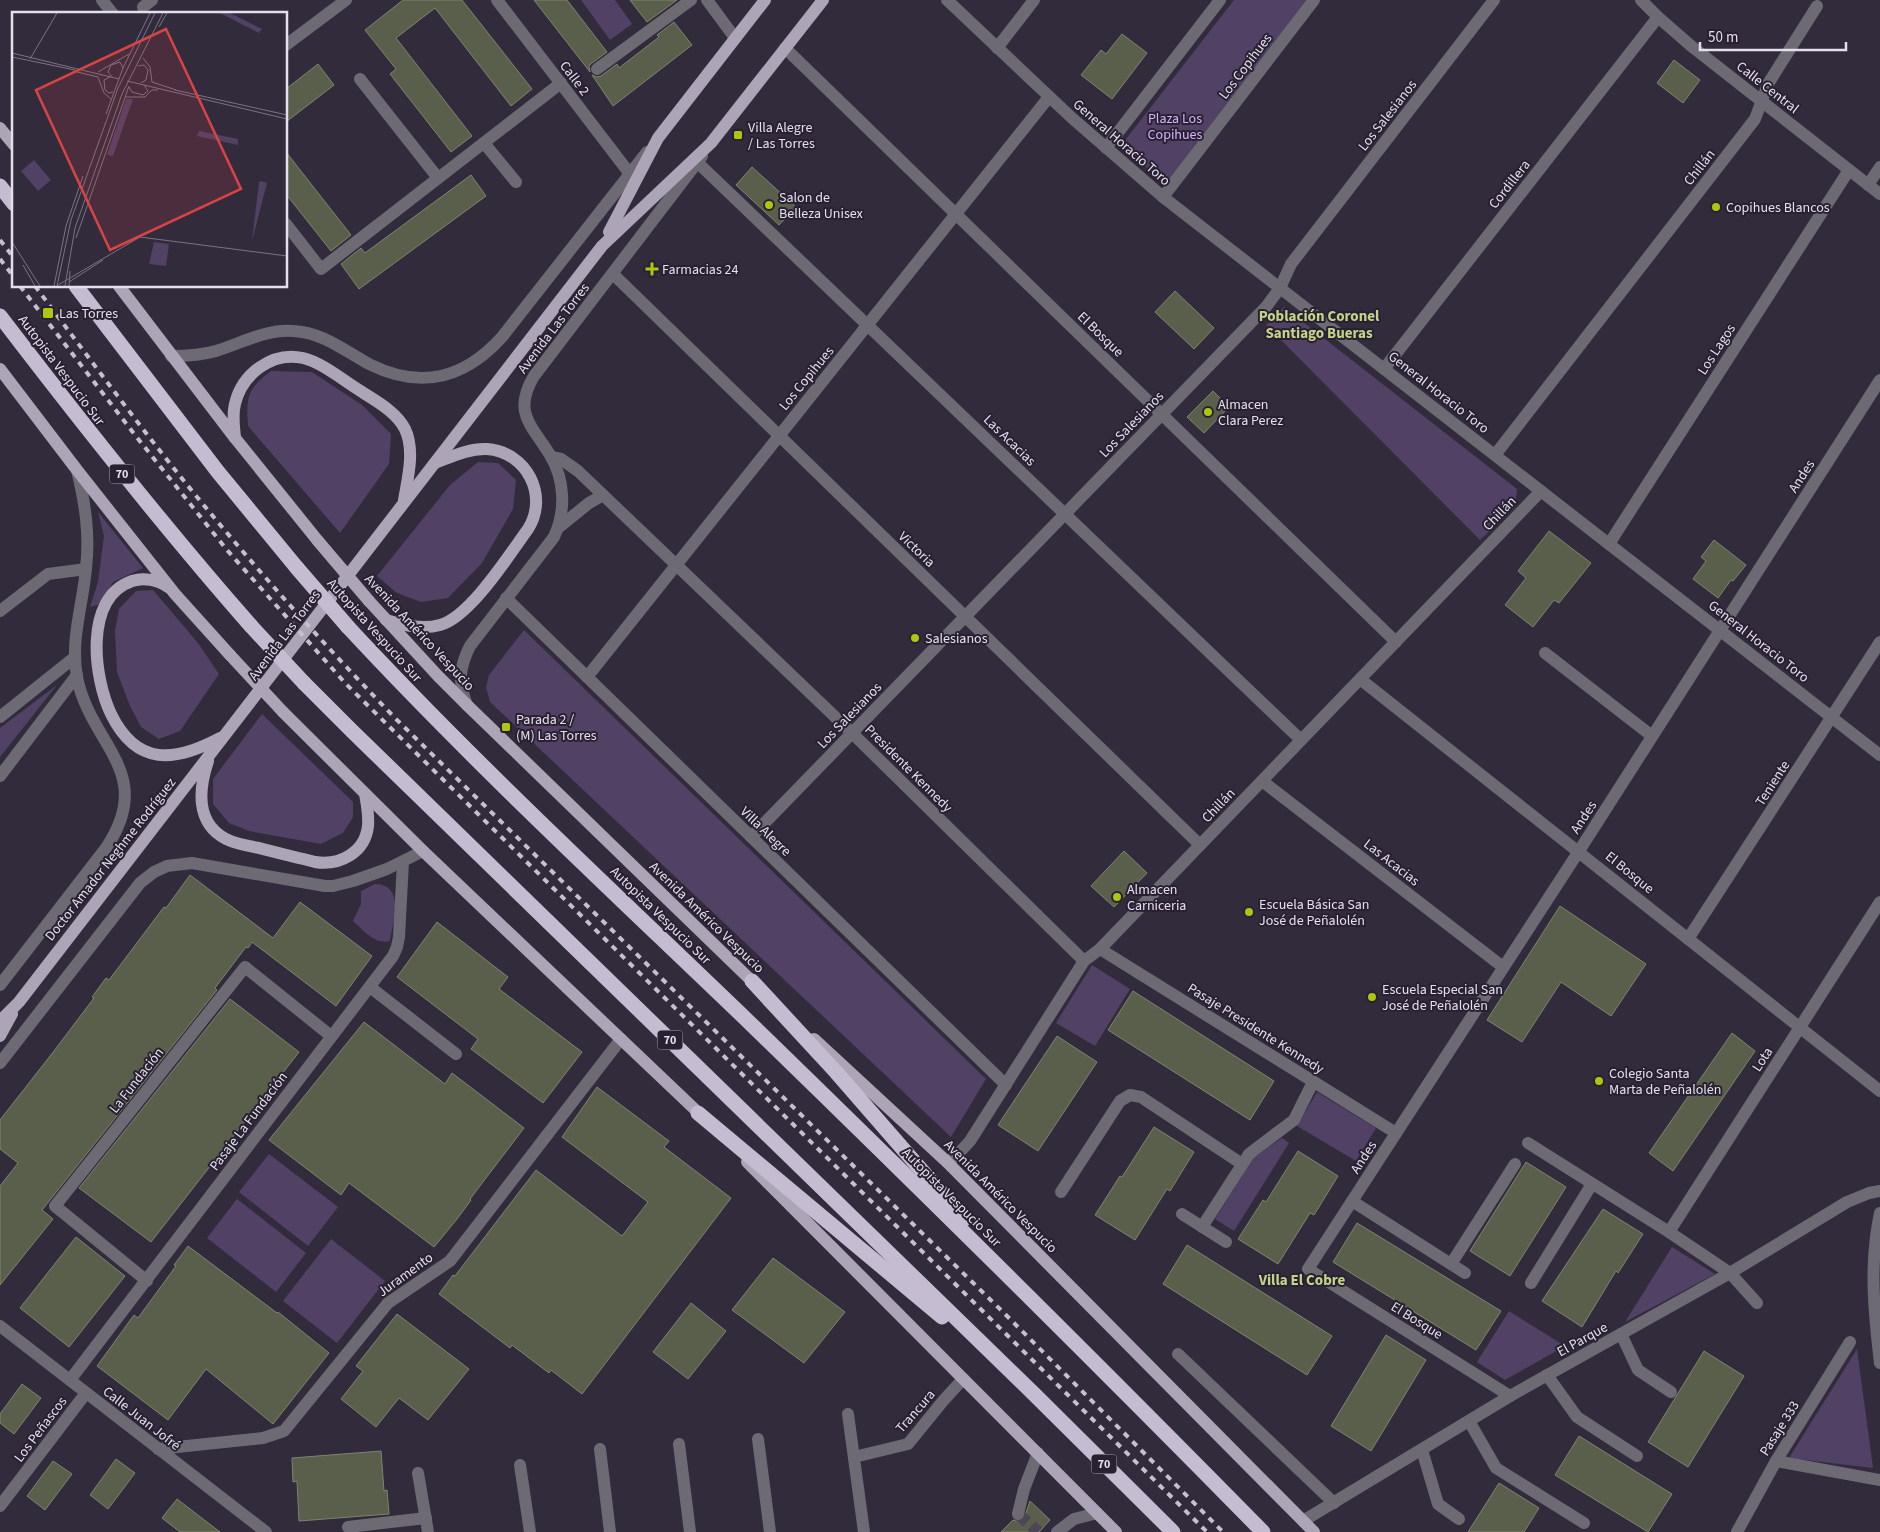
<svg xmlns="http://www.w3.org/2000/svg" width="1880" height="1532" font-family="'Source Sans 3',sans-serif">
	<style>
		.green { fill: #514164 }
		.building { fill: #5a5f4b; stroke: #7f846f }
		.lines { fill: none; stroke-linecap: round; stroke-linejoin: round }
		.minor-tunnel { stroke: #4d4656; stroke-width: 12; stroke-dasharray: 12 6; stroke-linecap: butt }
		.minor { stroke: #6e6a73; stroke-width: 12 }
		.major { stroke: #ada5b7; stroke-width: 12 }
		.highway { stroke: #c6bcd2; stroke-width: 15 }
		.rail { stroke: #c5c0cc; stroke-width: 4; stroke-dasharray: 6 6; stroke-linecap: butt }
		.major-bridge { stroke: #ada5b7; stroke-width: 12 }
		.highway-bridge { stroke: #c6bcd2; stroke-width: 15 }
		.poi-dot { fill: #adc610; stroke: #292132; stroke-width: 2 }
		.labels { text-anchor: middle; stroke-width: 4; stroke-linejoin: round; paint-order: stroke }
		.shield { fill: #292132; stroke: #aca7b4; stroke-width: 1 }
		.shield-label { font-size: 12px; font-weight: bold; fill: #e4e0eb }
		.street-label { font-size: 14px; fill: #e4e0eb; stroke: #292132 }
		.park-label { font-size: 14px; fill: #d6b4fd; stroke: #292132 }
		.poi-label { font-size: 14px; fill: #e4e0eb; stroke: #292132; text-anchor: start }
		.neighbourhood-label { font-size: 15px; font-weight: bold; fill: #c3d488; stroke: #292132 }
		.inset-road { fill: none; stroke: #797382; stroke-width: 1 }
		.view { fill: #d84445; fill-opacity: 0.15; stroke: #d84445; stroke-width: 2.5 }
		.inset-edge { fill: none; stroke: #e4e0eb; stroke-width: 2.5 }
	</style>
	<rect width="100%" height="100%" fill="#322b3c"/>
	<!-- green -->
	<g class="green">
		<polygon points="581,0 615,0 632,24 610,40"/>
		<polygon points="1234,0 1308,0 1168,184 1128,153 1126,139"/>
		<polygon points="1284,307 1517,489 1515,507 1480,540 1266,325"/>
		<path d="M271,371L312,372L362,405L391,434L389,464L340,533L248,426C246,397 247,389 271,371Z"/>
		<polygon points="478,462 498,463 516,480 513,509 482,563 448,598 421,602 397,593 377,576 450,485"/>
		<polygon points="98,512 143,568 113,582 101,604 90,607 98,582 104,536"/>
		<polygon points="153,590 198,643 219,674 180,731 159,739 141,727 130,706 117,672 115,631 119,609 136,591"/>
		<polygon points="524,630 986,1079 951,1137 490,702 486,687 489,675"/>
		<polygon points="57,685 0,757 0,728"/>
		<polygon points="262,714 353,802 353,817 343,833 321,844 249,831 229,823 213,804 213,779"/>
		<path d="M375,884C406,885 393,922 390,941C375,945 363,930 353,921L361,904V891Z"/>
		<polygon points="1092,965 1130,989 1095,1046 1056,1023"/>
		<polygon points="1317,1092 1376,1128 1356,1161 1297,1126"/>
		<polygon points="1282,1138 1289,1143 1234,1231 1215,1219 1253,1158"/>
		<polygon points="269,1154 338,1207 308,1246 239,1192"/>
		<polygon points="237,1199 306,1253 276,1292 207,1238"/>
		<polygon points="331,1239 385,1281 337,1343 283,1301"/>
		<polygon points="1672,1247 1715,1274 1625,1322"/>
		<polygon points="1509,1311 1565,1346 1505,1380 1477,1362"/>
		<polygon points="1857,1349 1873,1468 1789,1458"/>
	</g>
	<!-- building -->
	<g class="building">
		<polygon points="403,0 462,0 532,89 511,106 435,8 396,38 472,136 451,152 390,74 396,69 365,30"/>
		<polygon points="534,0 567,0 607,52 592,63 589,66 590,72"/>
		<polygon points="630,0 677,0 647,22"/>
		<polygon points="674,22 692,45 613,106 592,75 597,77 601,76 617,64 619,68 659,37 657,35"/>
		<polygon points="1122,34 1147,53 1112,99 1081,75 1101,50 1106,54"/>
		<polygon points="1674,60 1700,80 1683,103 1657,83"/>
		<polygon points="318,64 334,85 286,122 286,89"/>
		<polygon points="286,152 351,235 331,251 286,194"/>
		<polygon points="752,167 796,207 779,225 736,185"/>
		<polygon points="471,175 486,196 359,289 341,264 361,248 365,253"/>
		<polygon points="1175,291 1214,328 1194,349 1155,312"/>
		<polygon points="1213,391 1229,407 1204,433 1187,417"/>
		<polygon points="1549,531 1591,563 1559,603 1554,600 1533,627 1505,605 1526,578 1518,571"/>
		<polygon points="1714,540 1746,565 1733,581 1731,580 1718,598 1693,579 1706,561 1701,557"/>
		<polygon points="1124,851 1147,873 1114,907 1091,886"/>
		<polygon points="190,875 273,938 300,902 372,956 336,1006 252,942 248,948 246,947 215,988 217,990 42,1210 53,1219 0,1285 0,1186 18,1163 0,1149 0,1120 54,1051 94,998 92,997 106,978 109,980 164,907 166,908"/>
		<polygon points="1560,906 1646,964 1611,1016 1561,982 1522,1042 1487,1020"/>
		<polygon points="437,922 508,977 499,989 582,1052 543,1103 471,1049 478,1039 397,977"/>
		<polygon points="1133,991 1274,1081 1250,1120 1108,1030"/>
		<polygon points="230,999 299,1052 151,1242 79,1188"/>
		<polygon points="364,1022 445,1084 452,1073 524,1128 470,1199 471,1200 457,1219 434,1247 349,1183 341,1195 269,1140"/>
		<polygon points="1732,1033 1755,1051 1673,1171 1649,1153"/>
		<polygon points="1057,1036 1097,1062 1038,1151 998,1125"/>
		<polygon points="597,1087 669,1141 664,1147 731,1198 582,1394 551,1370 549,1373 512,1345 510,1348 439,1294 453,1275 455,1276 536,1170 622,1236 648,1202 562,1137"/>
		<polygon points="1154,1127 1194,1152 1170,1191 1167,1189 1135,1240 1095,1215 1120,1176 1122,1177"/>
		<polygon points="1298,1151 1338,1176 1314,1215 1310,1213 1278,1264 1238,1239 1263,1200 1266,1202"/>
		<polygon points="1526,1162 1566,1187 1510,1276 1470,1251"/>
		<polygon points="1603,1209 1643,1234 1618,1273 1616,1271 1582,1327 1542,1301"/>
		<polygon points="1357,1223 1501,1311 1476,1350 1333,1262"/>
		<polygon points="76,1237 125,1276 69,1347 20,1308"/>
		<polygon points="1187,1245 1332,1336 1307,1375 1163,1284"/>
		<polygon points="188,1246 277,1313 278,1312 329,1353 273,1424 206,1369 168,1420 97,1366 134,1315 138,1318 176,1266 174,1265"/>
		<polygon points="773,1258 845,1312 804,1363 732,1310"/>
		<polygon points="691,1303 726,1331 688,1379 653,1352"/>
		<polygon points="397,1314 469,1369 428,1420 399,1398 376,1427 341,1399 363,1371 356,1366"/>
		<polygon points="1386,1335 1426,1360 1371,1451 1331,1426"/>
		<polygon points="1704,1351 1744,1376 1688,1467 1648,1442"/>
		<polygon points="22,1384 41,1398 14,1434 0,1423 0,1414"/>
		<polygon points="1579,1436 1672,1494 1648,1532 1555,1475"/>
		<polygon points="381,1451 384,1491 387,1490 389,1514 299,1521 297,1481 293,1482 292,1458"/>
		<polygon points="116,1459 135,1473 108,1509 90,1495"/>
		<polygon points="53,1461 72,1474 45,1510 27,1496"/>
		<polygon points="1499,1483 1539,1508 1524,1532 1468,1532"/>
		<polygon points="177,1499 220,1532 180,1532 162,1518"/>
		<polygon points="1030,1501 1050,1520 1039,1532 1001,1532 1013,1520 1020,1522 1024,1519"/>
	</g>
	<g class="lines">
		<!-- minor-tunnel -->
		<polyline class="minor-tunnel" points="1018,1514 1038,1532"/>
		<!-- minor -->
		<g class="minor">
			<polyline points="102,0 113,14"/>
			<polyline points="497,0 630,174"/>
			<polyline points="707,0 735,38"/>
			<polyline points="947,0 1072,118 1163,197 1880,755"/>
			<polyline points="1641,0 1658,17 1690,45 1880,194"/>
			<polyline points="143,7 152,0"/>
			<polyline points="286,45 346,0"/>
			<polyline points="785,48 1396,642"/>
			<polyline points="997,48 1034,0"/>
			<polyline points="597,69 691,0"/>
			<polyline points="360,79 438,178"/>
			<polyline points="484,143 516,182"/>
			<polyline points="1106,148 1220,0"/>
			<polyline points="697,162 1301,740"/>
			<polyline points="1868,185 1880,167"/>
			<polyline points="1163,197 1314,0"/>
			<polyline points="286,224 321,269 561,83"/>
			<polyline points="613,274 1200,845"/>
			<path d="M171,356C186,356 202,355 216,351C242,343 266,329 293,331C322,332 345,351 369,364C421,390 464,379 502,337L647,152"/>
			<polyline points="1384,369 1658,17"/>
			<polyline points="1495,455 1755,119 1768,84 1817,6"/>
			<polyline points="551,457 561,459 578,471 852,733 1084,961"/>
			<polyline points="558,528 589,503 603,495"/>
			<polyline points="1609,544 1849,170"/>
			<polyline points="506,598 1006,1085"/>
			<polyline points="0,611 48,574 86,569"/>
			<polyline points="1545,653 1652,736"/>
			<polyline points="587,677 1049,97"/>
			<polyline points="1360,679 1880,1091"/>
			<path d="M467,705C458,682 459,668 470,646L554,537C566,511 565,480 550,455C532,425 512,413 534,376L702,156"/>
			<polyline points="0,717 75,657"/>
			<polyline points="0,776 77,675"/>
			<polyline points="1262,781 1503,967"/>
			<polyline points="751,837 1266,307 1280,288 1291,264 1494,0"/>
			<polyline points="1688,939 1880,642"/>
			<polyline points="1100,949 1396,1133"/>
			<path d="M0,985L106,848C157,772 90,745 77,677C70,639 83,605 86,568C90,534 85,503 77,470"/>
			<polyline points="370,987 456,1054"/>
			<polyline points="0,1063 140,883 154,872 167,866 192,863 325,886 333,886 353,881 387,869 423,851"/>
			<polyline points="1528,1143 1669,1232 1730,1273 1757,1303"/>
			<polyline points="947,1162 957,1155 970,1141 1084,961 1100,949 1541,491"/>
			<polyline points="1061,1192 1120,1101 1130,1095 1141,1097 1242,1164"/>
			<polyline points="1352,1201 1465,1273"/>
			<path d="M1880,1213C1869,1264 1874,1312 1880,1363"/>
			<polyline points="1182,1214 1226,1242"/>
			<polyline points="1202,1227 1249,1154 1294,1120 1313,1082"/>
			<polyline points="1669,1232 1880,902"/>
			<polyline points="1451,1264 1515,1164"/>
			<polyline points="147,1281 55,1206 245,967 331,1036"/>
			<polyline points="1531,1283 1592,1184"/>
			<polyline points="0,1326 266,1532"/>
			<polyline points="1621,1334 1638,1370 1671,1392"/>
			<polyline points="1178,1354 1334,1503"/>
			<polyline points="1547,1375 1577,1417 1637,1456"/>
			<polyline points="70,1380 393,956 397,947 399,937 403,862"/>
			<polyline points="1510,1396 1308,1269 1579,851 1880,380"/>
			<polyline points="848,1414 864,1532"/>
			<polyline points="1469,1421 1496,1468 1584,1523"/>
			<polyline points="758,1439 770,1532"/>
			<polyline points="679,1444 690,1532"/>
			<polyline points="158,1449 263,1438 284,1431 388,1303 450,1261 621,1039"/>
			<polyline points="600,1449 610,1532"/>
			<polyline points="1422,1450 1438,1504 1459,1519"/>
			<polyline points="854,1457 908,1444 943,1401 963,1379"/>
			<polyline points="1776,1461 1880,1480"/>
			<polyline points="520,1465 530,1532"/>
			<polyline points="418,1473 428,1532"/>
			<polyline points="0,1506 86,1393"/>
			<polyline points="1018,1514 1024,1489 1038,1453"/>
			<polyline points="1303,1521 1510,1396 1730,1273 1847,1202 1869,1193 1880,1191"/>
			<polyline points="348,1527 426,1518"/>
			<polyline points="1057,1532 1074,1519 1097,1513"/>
			<polyline points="1737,1532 1776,1461 1850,1342"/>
		</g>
		<!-- major -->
		<g class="major">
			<polyline points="0,128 14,145"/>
			<polyline points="609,232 658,138 765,0"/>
			<polyline points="119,286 235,438 318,541"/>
			<polyline points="0,369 77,470 175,594 230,655"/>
			<path d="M235,438C234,426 232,415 235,404C242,374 272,351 303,358C321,362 343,380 359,390C374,400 396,411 405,429C415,450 408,477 404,500"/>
			<path d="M168,587C158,580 144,577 132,581C83,598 94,679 111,714C137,767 175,762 220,738"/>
			<polyline points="369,601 438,676 467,705 759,988"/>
			<path d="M386,620C403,625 422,630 440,625C470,617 509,555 528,529C549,496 527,452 487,449C469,448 451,457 435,463"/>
			<polyline points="283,712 423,851 705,1119"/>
			<path d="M208,761C199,788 195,823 226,839C236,844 248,846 259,848C277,853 296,857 315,862C339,866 365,853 368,826C369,815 367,805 365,794"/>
			<polyline points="0,1021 19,1002 602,246 711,143 823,0"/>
			<polyline points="0,1036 12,1014"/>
			<polyline points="814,1039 947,1162 1314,1532"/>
			<polyline points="747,1162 1116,1532"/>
		</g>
		<!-- highway -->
		<g class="highway">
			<polyline points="0,186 14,204"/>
			<polyline points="76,286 218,472 297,568"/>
			<path d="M0,316C81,422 163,526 251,626"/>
			<path d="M348,627C477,766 617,895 753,1026C925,1193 1095,1361 1263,1532"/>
			<polyline points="304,683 352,731 1036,1396 1173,1532"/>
			<polyline points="752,981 836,1072 964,1219"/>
			<polyline points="698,1113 942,1317"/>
		</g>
		<!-- rail -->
		<g class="rail">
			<polyline points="0,240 14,258"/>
			<polyline points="0,259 14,277"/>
			<polyline points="20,286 135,435 227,550 346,684 1207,1532"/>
			<path d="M35,286C90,359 144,433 202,503C264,578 329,650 397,720L1006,1315L1223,1532"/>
		</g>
		<!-- major-bridge -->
		<g class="major-bridge">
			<polyline points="318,541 369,601"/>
			<polyline points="230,655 283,712"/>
		</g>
		<!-- highway-bridge -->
		<g class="highway-bridge">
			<polyline points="297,568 348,627"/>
			<polyline points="251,626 304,683"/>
		</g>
	</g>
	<!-- markers -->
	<g class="poi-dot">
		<rect x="733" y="130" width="10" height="10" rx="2.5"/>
		<circle cx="769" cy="205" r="5"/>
		<circle cx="1716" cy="207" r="5"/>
		<path d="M649.5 261.5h5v5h5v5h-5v5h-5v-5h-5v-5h5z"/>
		<rect x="42" y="307" width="12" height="12" rx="2.5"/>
		<circle cx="1208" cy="412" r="5"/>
		<circle cx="915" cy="638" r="5"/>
		<rect x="501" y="722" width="10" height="10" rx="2.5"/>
		<circle cx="1117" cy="897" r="5"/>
		<circle cx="1249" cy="912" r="5"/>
		<circle cx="1372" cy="997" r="5"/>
		<circle cx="1599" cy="1081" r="5"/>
	</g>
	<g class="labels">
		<!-- shield labels -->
		<g class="shield">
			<rect x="109.5" y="464.5" width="25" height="19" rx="4"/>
			<rect x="657.5" y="1030.5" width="25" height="19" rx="4"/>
			<rect x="1091.5" y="1454.5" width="25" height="19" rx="4"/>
		</g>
		<g class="shield-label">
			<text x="122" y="478">70</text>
			<text x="670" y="1044">70</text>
			<text x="1104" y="1468">70</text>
		</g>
		<!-- street labels -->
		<g class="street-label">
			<text transform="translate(1245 66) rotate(-53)" y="5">Los Copihues</text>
			<text transform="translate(575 78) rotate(53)" y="5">Calle 2</text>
			<text transform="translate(1768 87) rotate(38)" y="5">Calle Central</text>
			<text transform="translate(1387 115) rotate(-52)" y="5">Los Salesianos</text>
			<text transform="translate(1122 142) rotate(41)" y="5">General Horacio Toro</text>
			<text transform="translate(1699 167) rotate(-52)" y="5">Chillán</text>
			<text transform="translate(1509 184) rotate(-52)" y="5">Cordillera</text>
			<text transform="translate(553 328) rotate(-53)" y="5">Avenida Las Torres</text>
			<text transform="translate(1101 334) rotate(44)" y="5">El Bosque</text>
			<text transform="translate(1716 349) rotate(-57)" y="5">Los Lagos</text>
			<text transform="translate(62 370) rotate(53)" y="5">Autopista Vespucio Sur</text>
			<text transform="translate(806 378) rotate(-51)" y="5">Los Copihues</text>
			<text transform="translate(1439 392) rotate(38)" y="5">General Horacio Toro</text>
			<text transform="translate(1131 424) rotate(-46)" y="5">Los Salesianos</text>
			<text transform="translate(1010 440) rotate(44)" y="5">Las Acacias</text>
			<text transform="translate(1801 476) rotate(-57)" y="5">Andes</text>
			<text transform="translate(1499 513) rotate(-46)" y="5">Chillán</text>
			<text transform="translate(917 549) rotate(44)" y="5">Victoria</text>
			<text transform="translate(375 630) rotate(48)" y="5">Autopista Vespucio Sur</text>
			<text transform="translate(420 632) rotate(47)" y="5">Avenida Américo Vespucio</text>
			<text transform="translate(284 635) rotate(-53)" y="5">Avenida Las Torres</text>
			<text transform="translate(1759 641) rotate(38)" y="5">General Horacio Toro</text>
			<text transform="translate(849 715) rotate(-46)" y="5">Los Salesianos</text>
			<text transform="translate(909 768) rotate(45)" y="5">Presidente Kennedy</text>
			<text transform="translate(1772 783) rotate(-57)" y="5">Teniente</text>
			<text transform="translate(1218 805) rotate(-46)" y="5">Chillán</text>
			<text transform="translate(1583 817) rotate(-57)" y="5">Andes</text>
			<text transform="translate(766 831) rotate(44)" y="5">Villa Alegre</text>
			<text transform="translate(110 859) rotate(-52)" y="5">Doctor Amador Neghme Rodríguez</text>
			<text transform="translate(1392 862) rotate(38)" y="5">Las Acacias</text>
			<text transform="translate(1630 872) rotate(39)" y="5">El Bosque</text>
			<text transform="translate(661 915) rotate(44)" y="5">Autopista Vespucio Sur</text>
			<text transform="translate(707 917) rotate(44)" y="5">Avenida Américo Vespucio</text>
			<text transform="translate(1256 1028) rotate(32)" y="5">Pasaje Presidente Kennedy</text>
			<text transform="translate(1762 1059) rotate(-57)" y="5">Lota</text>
			<text transform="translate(136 1080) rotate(-52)" y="5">La Fundación</text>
			<text transform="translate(248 1121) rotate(-53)" y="5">Pasaje La Fundación</text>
			<text transform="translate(1363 1157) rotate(-57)" y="5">Andes</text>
			<text transform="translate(1001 1196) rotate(45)" y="5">Avenida Américo Vespucio</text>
			<text transform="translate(952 1197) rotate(45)" y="5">Autopista Vespucio Sur</text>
			<text transform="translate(405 1274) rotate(-36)" y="5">Juramento</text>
			<text transform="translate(1417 1320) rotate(32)" y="5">El Bosque</text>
			<text transform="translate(1582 1339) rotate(-29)" y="5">El Parque</text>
			<text transform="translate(915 1411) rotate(-49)" y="5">Trancura</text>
			<text transform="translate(142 1418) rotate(38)" y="5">Calle Juan Jofré</text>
			<text transform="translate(1779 1428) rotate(-58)" y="5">Pasaje 333</text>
			<text transform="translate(40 1429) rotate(-53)" y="5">Los Peñascos</text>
		</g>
		<!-- park labels -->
		<g class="park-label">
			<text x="1175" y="123">Plaza Los<tspan x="1175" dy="16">Copihues</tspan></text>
		</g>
		<!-- poi labels -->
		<g class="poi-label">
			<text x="748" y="132">Villa Alegre<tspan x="748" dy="16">/ Las Torres</tspan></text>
			<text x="779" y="202">Salon de<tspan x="779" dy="16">Belleza Unisex</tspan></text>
			<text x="1726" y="212">Copihues Blancos</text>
			<text x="662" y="274">Farmacias 24</text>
			<text x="59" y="318">Las Torres</text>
			<text x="1218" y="409">Almacen<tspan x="1218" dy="16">Clara Perez</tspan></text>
			<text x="925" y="643">Salesianos</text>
			<text x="516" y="724">Parada 2 /<tspan x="516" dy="16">(M) Las Torres</tspan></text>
			<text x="1127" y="894">Almacen<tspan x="1127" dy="16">Carniceria</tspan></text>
			<text x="1259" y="909">Escuela Básica San<tspan x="1259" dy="16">José de Peñalolén</tspan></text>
			<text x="1382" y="994">Escuela Especial San<tspan x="1382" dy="16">José de Peñalolén</tspan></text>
			<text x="1609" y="1078">Colegio Santa<tspan x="1609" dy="16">Marta de Peñalolén</tspan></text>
		</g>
		<!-- neighbourhood labels -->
		<g class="neighbourhood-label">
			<text x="1319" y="321">Población Coronel<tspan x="1319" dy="17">Santiago Bueras</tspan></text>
			<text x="1302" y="1285">Villa El Cobre</text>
		</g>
	</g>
	<!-- overview -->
	<g transform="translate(12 12)">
		<rect width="275" height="275" fill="#322b3c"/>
		<path d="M208,1H218L250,17L247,21ZM114,87H121L101,144L95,143ZM187,119L226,127V133L185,124ZM22,148L39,168L26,179L9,159ZM249,169L255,171L240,229L247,170ZM142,230L157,232L154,254L137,252Z" fill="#514164"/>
		<path class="inset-road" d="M147,15L155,1M0,41L107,67M0,45L63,58M131,46L138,55L140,70L164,78M18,47L45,1M126,54L132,53L136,58L134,68L129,71M61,59L86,65L92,81L99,87M86,60L117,42M98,65L92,68L93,78L97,81L101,80M100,65L96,60L99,53L108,50L111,56M115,69L275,107M117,75L120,80L131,83L136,79L132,73M163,78L275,103M113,85H133L140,78H146M94,102L111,56L138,1M64,226L117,74M0,230L28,274M11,253L23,274M57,270L91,248M46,273L128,225L275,244M42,274L54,214L71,164M45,274L59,208L106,76L143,1M53,274L63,216L110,82L151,1M57,274L58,259"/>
		<path class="view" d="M154,17L229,177L98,238L24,78Z"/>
		<rect width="275" height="275" class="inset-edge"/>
	</g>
	<!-- scale -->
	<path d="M1700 42v8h146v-8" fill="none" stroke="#e4e0eb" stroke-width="2.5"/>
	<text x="1708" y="42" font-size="15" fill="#e4e0eb" stroke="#292132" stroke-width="4" paint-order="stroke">50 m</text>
</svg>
